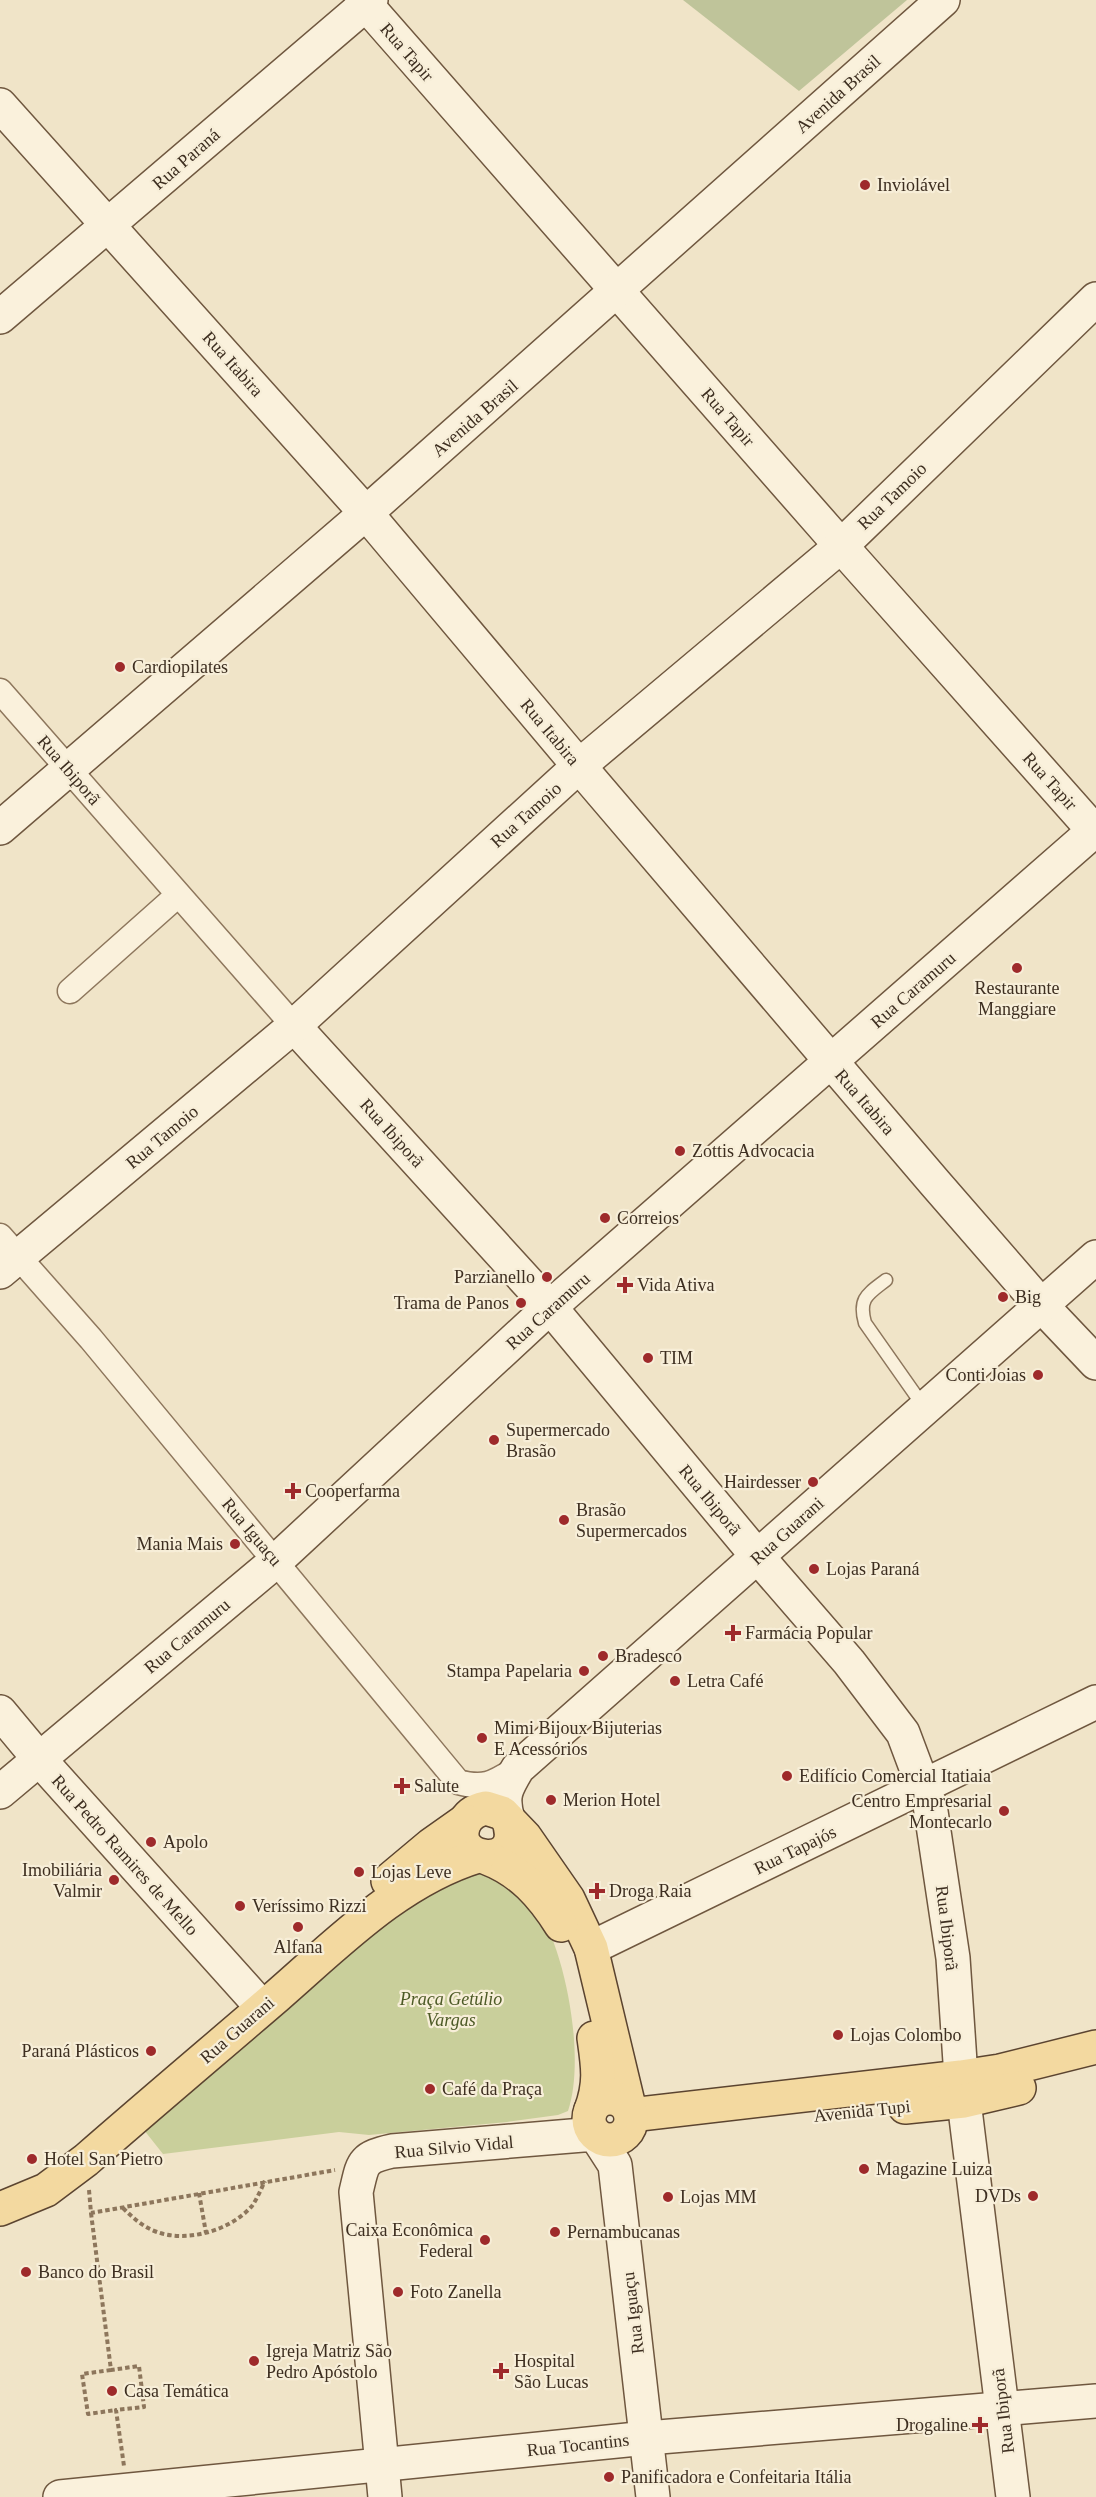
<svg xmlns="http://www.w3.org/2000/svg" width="1096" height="2497" font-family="'Times New Roman',serif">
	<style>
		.green { fill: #c9cf9b }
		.cemetery { fill: #bfc49a }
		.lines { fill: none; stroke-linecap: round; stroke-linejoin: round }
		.lane-casing { stroke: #8d765c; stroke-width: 15 }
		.street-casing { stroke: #8d765c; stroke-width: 27 }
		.secondary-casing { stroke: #6f573f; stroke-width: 36 }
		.primary-casing { stroke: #5b4430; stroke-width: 36 }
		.path { stroke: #8d765c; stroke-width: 4; stroke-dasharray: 4.5 3; stroke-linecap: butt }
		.lane { stroke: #faf1dc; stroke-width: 12 }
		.street { stroke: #faf1dc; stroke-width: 24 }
		.secondary { stroke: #faf1dc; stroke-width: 33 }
		.primary { stroke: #f3d9a0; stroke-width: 33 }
		.poi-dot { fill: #9e2a2b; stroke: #f7eed8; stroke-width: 2 }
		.labels { text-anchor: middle; stroke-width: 4.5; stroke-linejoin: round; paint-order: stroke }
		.street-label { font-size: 18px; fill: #3d2e20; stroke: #f7eed8 }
		.poi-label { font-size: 18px; fill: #3d2e20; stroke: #f7eed8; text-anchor: start }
		.park-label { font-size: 18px; font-style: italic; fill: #4d5a26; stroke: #f7eed8 }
	</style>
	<rect width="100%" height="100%" fill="#f0e4c8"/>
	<!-- green -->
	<path class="green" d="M489,1870C501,1878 525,1891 533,1902C566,1946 586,2059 568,2111L558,2115L507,2122L369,2135L339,2132L163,2154L140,2125L410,1893Z"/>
	<!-- cemetery -->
	<polygon class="cemetery" points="683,0 907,0 799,91"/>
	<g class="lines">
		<!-- lane casing -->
		<g class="lane-casing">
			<path id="lane" d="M886,1280C868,1294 858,1298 865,1323L924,1407"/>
		</g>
		<!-- street casing -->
		<g class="street-casing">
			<g id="street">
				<polyline points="0,691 294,1026"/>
				<polyline points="70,991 178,895"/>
				<path d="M0,1236L91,1339L458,1782C486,1790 495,1782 518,1768"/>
			</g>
		</g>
		<!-- secondary casing -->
		<g class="secondary-casing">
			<g id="secondary">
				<polyline points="362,0 841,546 1096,833"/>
				<polyline points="0,105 366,513 579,766 935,1183 1041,1305 1096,1363"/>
				<polyline points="0,317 371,0"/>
				<polyline points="0,828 366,513 943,0"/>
				<polyline points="294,1026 550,1307 758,1557 849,1662 903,1733 930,1805 953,1958 961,2077 1013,2497"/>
				<polyline points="0,1272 294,1026 579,766 841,546 1096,299"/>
				<polyline points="0,1712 40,1760 252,1996"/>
				<polyline points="0,1792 276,1561 550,1307 1096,829"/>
				<path d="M508,1819C501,1796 506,1788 518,1768L1096,1257"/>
				<polyline points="591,1948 1096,1702"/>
				<polyline points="60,2497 647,2438 1096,2401"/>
				<path d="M385,2497L356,2192C363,2163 361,2158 392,2151L595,2134L615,2165L653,2497"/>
			</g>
		</g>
		<!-- primary casing -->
		<g class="primary-casing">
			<g id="primary">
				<path d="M508,1819C528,1872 448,1864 464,1824C468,1814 476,1810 486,1808L502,1813L525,1837L568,1899L591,1948L631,2115L961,2077L1000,2071L1096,2047"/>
				<path d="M487,1858C521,1871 542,1895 561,1925"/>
				<polyline points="388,1881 431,1845 465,1821"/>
				<circle cx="610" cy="2119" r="21"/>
				<polyline points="905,2107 964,2101 1019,2088"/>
				<path d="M591,2110C601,2083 598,2066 594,2038"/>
				<path d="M0,2209L46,2190L86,2160C149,2105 213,2051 277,1996C338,1943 399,1880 478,1856"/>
			</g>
		</g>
		<!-- path -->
		<g class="path">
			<polyline points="89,2190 91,2213 335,2170"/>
			<polyline points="199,2193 206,2233"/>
			<path d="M123,2208C133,2218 143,2227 157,2232C188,2243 231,2230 252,2206C257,2199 261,2189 265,2181"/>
			<polyline points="91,2213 111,2370 139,2366 144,2407 116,2410 124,2466"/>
			<polyline points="111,2370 82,2374 88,2414 116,2410"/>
		</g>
		<!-- lane -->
		<use href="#lane" class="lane"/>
		<!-- street -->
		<use href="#street" class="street"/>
		<!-- secondary -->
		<use href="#secondary" class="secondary"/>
		<!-- primary -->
		<use href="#primary" class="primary"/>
	</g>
	<!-- markers -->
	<g class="poi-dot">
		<circle cx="865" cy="185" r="6"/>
		<circle cx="120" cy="667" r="6"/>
		<circle cx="1017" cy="968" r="6"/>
		<circle cx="680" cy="1151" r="6"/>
		<circle cx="605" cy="1218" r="6"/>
		<circle cx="547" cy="1277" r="6"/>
		<path d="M622 1276h6v6h6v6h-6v6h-6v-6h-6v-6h6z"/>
		<circle cx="1003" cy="1297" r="6"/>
		<circle cx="521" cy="1303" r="6"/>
		<circle cx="648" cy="1358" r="6"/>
		<circle cx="1038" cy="1375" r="6"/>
		<circle cx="494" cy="1440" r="6"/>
		<circle cx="813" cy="1482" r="6"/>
		<path d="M290 1482h6v6h6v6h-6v6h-6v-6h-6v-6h6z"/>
		<circle cx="564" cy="1520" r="6"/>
		<circle cx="235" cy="1544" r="6"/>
		<circle cx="814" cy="1569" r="6"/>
		<path d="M730 1624h6v6h6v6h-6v6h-6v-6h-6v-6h6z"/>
		<circle cx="603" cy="1656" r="6"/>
		<circle cx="584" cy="1671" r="6"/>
		<circle cx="675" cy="1681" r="6"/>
		<circle cx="482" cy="1738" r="6"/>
		<circle cx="787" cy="1776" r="6"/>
		<path d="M399 1777h6v6h6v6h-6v6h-6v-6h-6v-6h6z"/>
		<circle cx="551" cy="1800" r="6"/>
		<circle cx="1004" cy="1811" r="6"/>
		<circle cx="151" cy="1842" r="6"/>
		<circle cx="359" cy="1872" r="6"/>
		<circle cx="114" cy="1880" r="6"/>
		<path d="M594 1882h6v6h6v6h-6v6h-6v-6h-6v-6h6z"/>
		<circle cx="240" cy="1906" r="6"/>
		<circle cx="298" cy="1927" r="6"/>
		<circle cx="838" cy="2035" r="6"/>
		<circle cx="151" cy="2051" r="6"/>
		<circle cx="430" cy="2089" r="6"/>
		<circle cx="32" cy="2159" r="6"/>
		<circle cx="864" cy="2169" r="6"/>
		<circle cx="1033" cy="2196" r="6"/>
		<circle cx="668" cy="2197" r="6"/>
		<circle cx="555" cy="2232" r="6"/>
		<circle cx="485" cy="2240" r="6"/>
		<circle cx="26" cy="2272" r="6"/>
		<circle cx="398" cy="2292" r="6"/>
		<circle cx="254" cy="2361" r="6"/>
		<path d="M498 2362h6v6h6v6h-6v6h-6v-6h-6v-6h6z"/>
		<circle cx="112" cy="2391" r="6"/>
		<path d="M977 2416h6v6h6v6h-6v6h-6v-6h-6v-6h6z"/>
		<circle cx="609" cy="2477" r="6"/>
	</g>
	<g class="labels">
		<!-- street labels -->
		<g class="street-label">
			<text transform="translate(407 52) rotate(49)" y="6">Rua Tapir</text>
			<text transform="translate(838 94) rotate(-42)" y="6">Avenida Brasil</text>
			<text transform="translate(186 159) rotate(-41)" y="6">Rua Paraná</text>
			<text transform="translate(233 364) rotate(48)" y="6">Rua Itabira</text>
			<text transform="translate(728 417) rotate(49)" y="6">Rua Tapir</text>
			<text transform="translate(475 418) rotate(-41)" y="6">Avenida Brasil</text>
			<text transform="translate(892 496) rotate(-44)" y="6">Rua Tamoio</text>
			<text transform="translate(550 732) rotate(50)" y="6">Rua Itabira</text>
			<text transform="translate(69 770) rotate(49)" y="6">Rua Ibiporã</text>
			<text transform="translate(1050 781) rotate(48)" y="6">Rua Tapir</text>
			<text transform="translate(526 815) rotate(-42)" y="6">Rua Tamoio</text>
			<text transform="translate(913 990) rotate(-41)" y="6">Rua Caramuru</text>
			<text transform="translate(865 1102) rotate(49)" y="6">Rua Itabira</text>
			<text transform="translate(392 1133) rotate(48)" y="6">Rua Ibiporã</text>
			<text transform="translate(162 1137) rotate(-40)" y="6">Rua Tamoio</text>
			<text transform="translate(548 1311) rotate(-42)" y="6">Rua Caramuru</text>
			<text transform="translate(710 1500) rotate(50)" y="6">Rua Ibiporã</text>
			<text transform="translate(787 1531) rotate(-42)" y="6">Rua Guarani</text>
			<text transform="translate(252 1532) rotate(50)" y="6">Rua Iguaçu</text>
			<text transform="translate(187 1636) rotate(-40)" y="6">Rua Caramuru</text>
			<text transform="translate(795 1850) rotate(-26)" y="6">Rua Tapajós</text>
			<text transform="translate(125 1855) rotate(48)" y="6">Rua Pedro Ramires de Mello</text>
			<text transform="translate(947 1928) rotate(83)" y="6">Rua Ibiporã</text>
			<text transform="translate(237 2030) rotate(-41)" y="6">Rua Guarani</text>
			<text transform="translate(862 2111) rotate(-6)" y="6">Avenida Tupi</text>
			<text transform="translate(454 2147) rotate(-5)" y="6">Rua Silvio Vidal</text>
			<text transform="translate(633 2313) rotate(-97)" y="6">Rua Iguaçu</text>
			<text transform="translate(1003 2411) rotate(-97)" y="6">Rua Ibiporã</text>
			<text transform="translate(578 2445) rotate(-6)" y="6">Rua Tocantins</text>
		</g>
		<!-- poi labels -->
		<g class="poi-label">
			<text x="877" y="191">Inviolável</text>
			<text x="132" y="673">Cardiopilates</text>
			<text x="1017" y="994" text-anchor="middle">Restaurante<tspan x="1017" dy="21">Manggiare</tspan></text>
			<text x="692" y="1157">Zottis Advocacia</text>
			<text x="617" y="1224">Correios</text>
			<text x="535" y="1283" text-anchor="end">Parzianello</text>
			<text x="637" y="1291">Vida Ativa</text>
			<text x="1015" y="1303">Big</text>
			<text x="509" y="1309" text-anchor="end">Trama de Panos</text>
			<text x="660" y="1364">TIM</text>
			<text x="1026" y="1381" text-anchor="end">Conti Joias</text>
			<text x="506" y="1436">Supermercado<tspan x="506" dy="21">Brasão</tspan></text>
			<text x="801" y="1488" text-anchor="end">Hairdesser</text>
			<text x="305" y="1497">Cooperfarma</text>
			<text x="576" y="1516">Brasão<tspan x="576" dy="21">Supermercados</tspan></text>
			<text x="223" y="1550" text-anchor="end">Mania Mais</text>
			<text x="826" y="1575">Lojas Paraná</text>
			<text x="745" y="1639">Farmácia Popular</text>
			<text x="615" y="1662">Bradesco</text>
			<text x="572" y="1677" text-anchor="end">Stampa Papelaria</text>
			<text x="687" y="1687">Letra Café</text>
			<text x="494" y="1734">Mimi Bijoux Bijuterias<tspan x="494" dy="21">E Acessórios</tspan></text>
			<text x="799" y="1782">Edifício Comercial Itatiaia</text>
			<text x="414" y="1792">Salute</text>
			<text x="563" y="1806">Merion Hotel</text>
			<text x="992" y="1807" text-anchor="end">Centro Empresarial<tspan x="992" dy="21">Montecarlo</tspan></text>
			<text x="163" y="1848">Apolo</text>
			<text x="102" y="1876" text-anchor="end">Imobiliária<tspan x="102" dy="21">Valmir</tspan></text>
			<text x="371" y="1878">Lojas Leve</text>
			<text x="609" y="1897">Droga Raia</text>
			<text x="252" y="1912">Veríssimo Rizzi</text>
			<text x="298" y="1953" text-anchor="middle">Alfana</text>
			<text x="850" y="2041">Lojas Colombo</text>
			<text x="139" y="2057" text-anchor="end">Paraná Plásticos</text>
			<text x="442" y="2095">Café da Praça</text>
			<text x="44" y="2165">Hotel San Pietro</text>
			<text x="876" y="2175">Magazine Luiza</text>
			<text x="1021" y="2202" text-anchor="end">DVDs</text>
			<text x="680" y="2203">Lojas MM</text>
			<text x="473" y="2236" text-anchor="end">Caixa Econômica<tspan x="473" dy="21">Federal</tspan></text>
			<text x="567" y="2238">Pernambucanas</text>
			<text x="38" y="2278">Banco do Brasil</text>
			<text x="410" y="2298">Foto Zanella</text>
			<text x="266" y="2357">Igreja Matriz São<tspan x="266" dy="21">Pedro Apóstolo</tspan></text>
			<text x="514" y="2367">Hospital<tspan x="514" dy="21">São Lucas</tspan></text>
			<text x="124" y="2397">Casa Temática</text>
			<text x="968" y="2431" text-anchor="end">Drogaline</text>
			<text x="621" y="2483">Panificadora e Confeitaria Itália</text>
		</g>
		<!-- park labels -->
		<g class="park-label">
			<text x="451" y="2005">Praça Getúlio<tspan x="451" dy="21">Vargas</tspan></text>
		</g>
	</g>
</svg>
